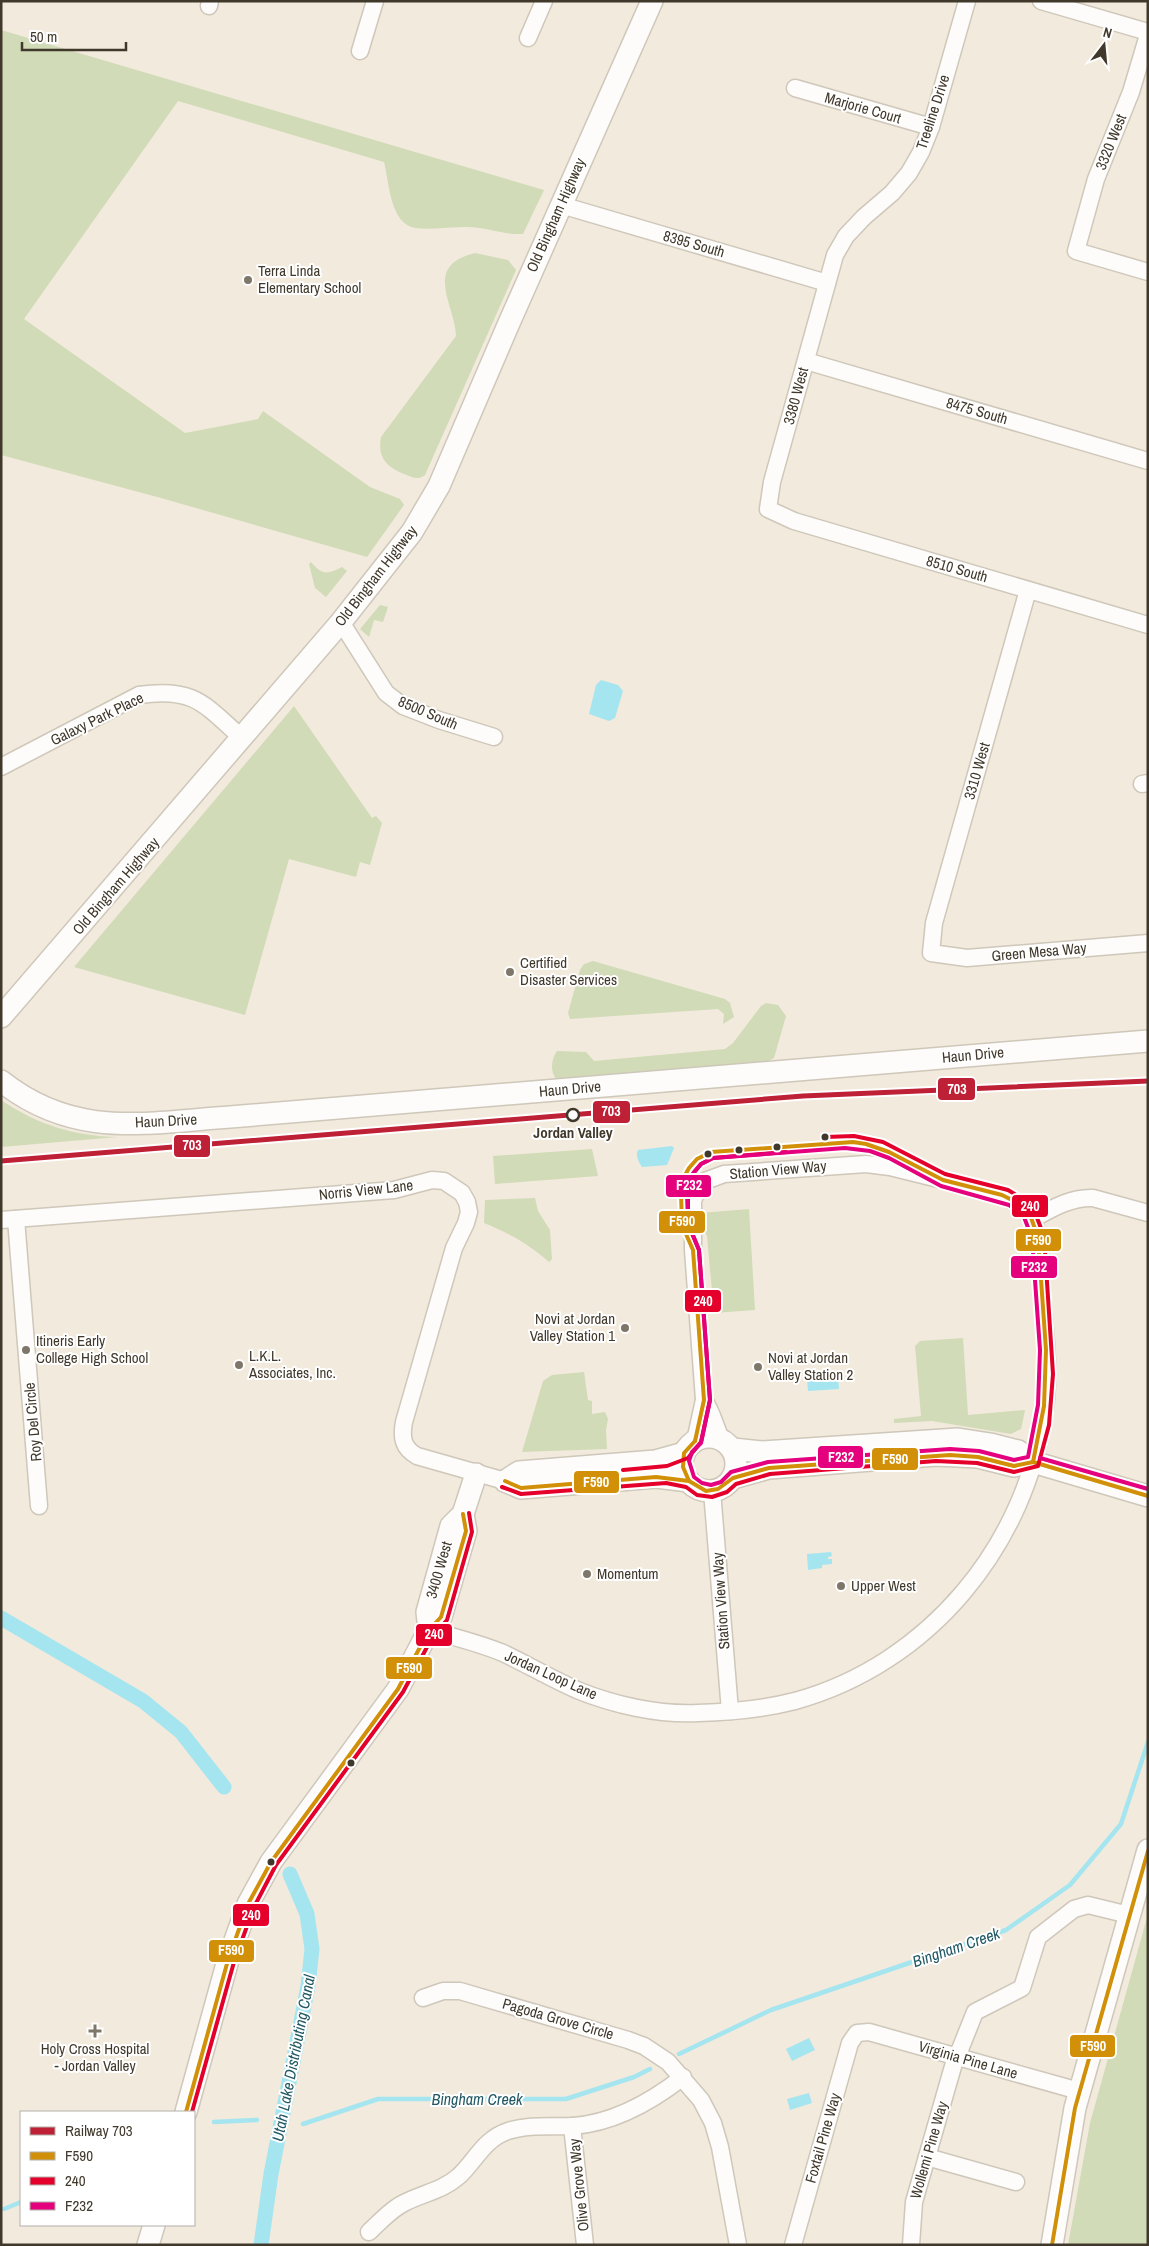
<svg xmlns="http://www.w3.org/2000/svg" width="1149" height="2246" font-family="'Archivo Narrow',sans-serif">
	<style>
		.green { fill: #d1dbb8 }
		.water { fill: #a4e5f0 }
		.lines { fill: none; stroke-linecap: round; stroke-linejoin: round }
		.stream { stroke: #a4e5f0; stroke-width: 4.5 }
		.canal { stroke: #a4e5f0; stroke-width: 15 }
		.minor-casing { stroke: #cec7ba; stroke-width: 19 }
		.tertiary-casing { stroke: #cec7ba; stroke-width: 24 }
		.minor { stroke: #fdfcfa; stroke-width: 16 }
		.tertiary { stroke: #fdfcfa; stroke-width: 21 }
		.bus-1-casing { stroke: #fff; stroke-width: 8 }
		.bus-2-casing { stroke: #fff; stroke-width: 8 }
		.bus-3-casing { stroke: #fff; stroke-width: 8 }
		.bus-1 { stroke: #d29009; stroke-width: 4 }
		.bus-2 { stroke: #e4002b; stroke-width: 4 }
		.bus-3 { stroke: #e5007d; stroke-width: 4 }
		.rail-1-casing { stroke: #fff; stroke-width: 9 }
		.rail-1 { stroke: #be2036; stroke-width: 5 }
		.poi-dot { fill: #7e7669; stroke: #fff; stroke-width: 2 }
		.stop-dot { fill: #fff; stroke: #40382b; stroke-width: 2.5 }
		.bus-dot { fill: #40382b; stroke: #fff; stroke-width: 2 }
		.labels { text-anchor: middle; stroke-width: 4; stroke-linejoin: round; paint-order: stroke }
		.street-label { font-size: 15px; fill: #40382b; stroke: #fff }
		.poi-label { font-size: 15px; fill: #40382b; stroke: #fff; text-anchor: start }
		.stop-label { font-size: 15px; font-weight: bold; fill: #40382b; stroke: #fff }
		.water-label { font-size: 16px; font-style: italic; fill: #225965; stroke: #fff }
		.line-badge { stroke: #fff; stroke-width: 2 }
		.badge-label { font-size: 14px; text-anchor: middle; font-weight: bold; fill: #fff }
	</style>
	<rect width="100%" height="100%" fill="#f2eadc"/>
	<!-- green -->
	<g class="green">
		<path d="M1,30L544,190L523,234C504,235 486,227 466,227C449,227 432,230 415,228C390,224 389,181 384,162L178,101L24,319L185,433L258,419L263,411L370,487L400,499L404,505L367,557L161,498L1,455Z"/>
		<path d="M475,253L508,260L516,270L425,475C418,480 414,478 407,475C388,468 377,459 381,437L456,336C455,304 422,266 475,253Z"/>
		<path d="M311,562C322,576 328,574 342,567L347,571L326,597L315,588L309,564Z"/>
		<polygon points="380,605 388,607 383,622 374,620 369,637 360,629"/>
		<polygon points="294,706 372,818 376,816 382,823 370,865 360,862 356,877 289,859 245,1015 74,967"/>
		<polygon points="593,961 725,999 730,1003 734,1017 723,1024 724,1014 718,1009 570,1019 568,1013 580,970 584,964"/>
		<path d="M766,1003L778,1005L786,1016L774,1058L763,1064L559,1082C550,1074 550,1061 557,1051L586,1052L594,1061L725,1049L733,1043L761,1006Z"/>
		<path d="M1,1100C38,1125 74,1136 118,1137L1,1147Z"/>
		<polygon points="592,1149 598,1176 495,1184 493,1156"/>
		<path d="M535,1198L538,1211L550,1230L552,1259L549,1262C529,1244 508,1233 484,1223L485,1200Z"/>
		<polygon points="749,1209 755,1310 714,1313 707,1236 701,1225 700,1213"/>
		<polygon points="963,1338 968,1415 1025,1410 1021,1429 1011,1434 932,1421 894,1423 894,1419 921,1416 915,1346 920,1341"/>
		<polygon points="584,1372 588,1400 592,1401 592,1414 605,1412 608,1419 606,1430 607,1449 522,1452 543,1381 552,1375"/>
		<polygon points="1148,1914 1148,2245 1068,2245 1090,2123"/>
	</g>
	<!-- water -->
	<g class="water">
		<polygon points="601,680 618,685 623,691 615,718 609,721 589,714 596,685"/>
		<path d="M672,1146L674,1148L667,1165L642,1167C639,1163 635,1155 638,1150Z"/>
		<polygon points="838,1376 839,1389 808,1391 807,1378"/>
		<polygon points="831,1552 832,1556 828,1557 828,1559 832,1559 832,1564 822,1565 822,1568 808,1570 807,1554"/>
		<polygon points="809,2038 815,2050 792,2061 786,2049"/>
		<polygon points="809,2093 812,2103 790,2110 787,2099"/>
	</g>
	<g class="lines">
		<!-- stream -->
		<g class="stream">
			<polyline points="679,2054 771,2010 1006,1930 1070,1885 1121,1824 1148,1742"/>
			<polyline points="214,2122 257,2120"/>
			<polyline points="303,2124 378,2099 566,2099 634,2077 650,2069"/>
			<polyline points="4,2209 21,2202"/>
		</g>
		<!-- canal -->
		<g class="canal">
			<polyline points="1,1618 143,1701 181,1732 224,1787"/>
			<polyline points="261,2245 271,2174 308,1986 312,1949 307,1914 290,1874"/>
		</g>
		<!-- minor casing -->
		<g class="minor-casing">
			<g id="minor">
				<polyline points="967,1 931,127 921,152 909,173 892,193 864,217 846,236 835,255 772,482 768,509 794,521 1148,625"/>
				<polyline points="1041,1 1148,32"/>
				<polyline points="209,6 210,1"/>
				<polyline points="1148,35 1131,92 1096,179 1076,251 1148,272"/>
				<polyline points="528,38 544,1"/>
				<polyline points="360,51 375,1"/>
				<polyline points="795,88 931,127"/>
				<polyline points="561,205 827,283"/>
				<polyline points="806,361 1148,461"/>
				<polyline points="1028,590 934,923 931,953 967,958 1148,943"/>
				<polyline points="341,622 386,693 403,706 439,720 494,737"/>
				<path d="M1,767L139,695C194,687 204,704 242,738"/>
				<polyline points="1142,784 1148,783"/>
				<polyline points="16,1219 39,1506"/>
				<path d="M1033,1219C1051,1209 1071,1197 1093,1198L1148,1213"/>
				<path d="M1,1220L394,1190L432,1180L444,1181L462,1193L467,1202L469,1212L466,1223L454,1248L404,1422C401,1438 403,1448 417,1456L505,1481"/>
				<path d="M704,1400C712,1412 715,1425 721,1439"/>
				<polyline points="712,1491 730,1711"/>
				<path d="M429,1630C454,1637 479,1643 503,1653C528,1665 552,1679 577,1690C614,1705 658,1715 698,1713C730,1712 764,1709 795,1701C929,1664 1027,1545 1045,1408C1050,1371 1045,1332 1042,1295C1039,1248 1048,1211 995,1193L890,1167L866,1164L724,1174L705,1181L697,1190L693,1201V1250L704,1400L695,1441"/>
				<polyline points="423,1998 443,1991 460,1991 628,2040 644,2046 668,2062 701,2100 713,2123 720,2147 738,2245"/>
				<polyline points="957,2057 975,2012 1022,1988 1038,1937 1074,1909 1088,1905 1129,1915"/>
				<polyline points="572,2126 585,2245"/>
				<polyline points="927,2157 1016,2182"/>
				<path d="M369,2232C380,2222 391,2209 404,2203C423,2193 442,2191 459,2176C476,2160 484,2139 508,2131C529,2124 552,2127 573,2126C614,2123 651,2102 683,2077"/>
				<polyline points="793,2245 850,2043 857,2033 869,2032 1079,2091"/>
				<polyline points="911,2245 914,2202 956,2056"/>
			</g>
		</g>
		<!-- tertiary casing -->
		<g class="tertiary-casing">
			<g id="tertiary">
				<polyline points="1,1017 341,622 412,532 439,486 509,323 652,1"/>
				<path d="M1,1081C74,1139 144,1123 230,1117L1148,1041"/>
				<circle cx="709" cy="1464" r="27"/>
				<polyline points="733,1449 761,1452 958,1439 990,1444 1018,1451 1033,1462 1148,1496"/>
				<polyline points="733,1478 769,1468 936,1455 978,1457 1014,1466 1033,1462"/>
				<polyline points="505,1481 521,1488 656,1477 689,1481"/>
				<polyline points="505,1481 519,1472 655,1461 684,1453"/>
				<polyline points="429,1630 427,1612 451,1526 463,1514 476,1474"/>
				<polyline points="186,2112 228,1960 248,1904 271,1862 398,1689 429,1630 441,1617 466,1531 463,1514"/>
				<polyline points="148,2245 154,2225"/>
				<polyline points="1052,2245 1075,2108 1148,1850"/>
			</g>
		</g>
		<!-- minor -->
		<use href="#minor" class="minor"/>
		<!-- tertiary -->
		<use href="#tertiary" class="tertiary"/>
		<!-- bus-1 casing -->
		<g class="bus-1-casing">
			<g id="bus-1">
				<polyline points="695,1441 704,1400 693,1250 682,1225 681,1193 684,1177 689,1168 697,1159 711,1152 853,1142 866,1144 889,1152 943,1180 1002,1195 1020,1204 1030,1215 1038,1237 1046,1350 1044,1406 1033,1462"/>
				<polyline points="695,1441 684,1453 683,1467 689,1481 706,1491 718,1489 733,1478 769,1468 950,1455 978,1457 1014,1466 1033,1462 1148,1496"/>
				<polyline points="505,1481 521,1488 656,1477 689,1481"/>
				<polyline points="186,2112 228,1960 248,1904 271,1862 398,1689 429,1630 441,1617 466,1531 463,1514"/>
				<polyline points="1052,2245 1075,2108 1148,1851"/>
			</g>
		</g>
		<!-- bus-2 casing -->
		<g class="bus-2-casing">
			<g id="bus-2">
				<polyline points="623,1470 667,1466 688,1458 701,1442 710,1400 699,1250 688,1223 688,1186 692,1175 701,1164 713,1158 786,1152"/>
				<polyline points="502,1487 521,1494 666,1483 686,1487 697,1495 712,1497 727,1492 736,1484 770,1474 936,1461 977,1463 1014,1472 1038,1466 1049,1425 1053,1374 1044,1236 1034,1210 1023,1199 1008,1190 945,1174 883,1142 854,1136 825,1137"/>
				<polyline points="192,2112 234,1962 254,1907 276,1865 403,1692 434,1634 447,1620 472,1532 469,1513"/>
			</g>
		</g>
		<!-- bus-3 casing -->
		<g class="bus-3-casing">
			<g id="bus-3">
				<polygon points="845,1148 870,1151 889,1158 941,1186 1009,1205 1024,1217 1032,1238 1040,1350 1038,1405 1028,1457 1014,1460 979,1451 950,1449 768,1462 731,1472 721,1482 711,1485 702,1483 694,1477 689,1461 692,1452 701,1443 710,1400 699,1250 688,1224 687,1193 690,1179 694,1172 701,1164 713,1158"/>
				<polyline points="1040,1458 1148,1489"/>
			</g>
		</g>
		<!-- bus-1 -->
		<use href="#bus-1" class="bus-1"/>
		<!-- bus-2 -->
		<use href="#bus-2" class="bus-2"/>
		<!-- bus-3 -->
		<use href="#bus-3" class="bus-3"/>
		<!-- rail-1 casing -->
		<g class="rail-1-casing">
			<polyline id="rail-1" points="1,1161 803,1096 1148,1081"/>
		</g>
		<!-- rail-1 -->
		<use href="#rail-1" class="rail-1"/>
	</g>
	<!-- markers -->
	<g class="poi-dot">
		<circle cx="248" cy="280" r="5"/>
		<circle cx="510" cy="972" r="5"/>
		<circle cx="625" cy="1328" r="5"/>
		<circle cx="26" cy="1350" r="5"/>
		<circle cx="239" cy="1365" r="5"/>
		<circle cx="758" cy="1367" r="5"/>
		<circle cx="587" cy="1574" r="5"/>
		<circle cx="841" cy="1586" r="5"/>
		<path d="M92.5 2023.5h5v5h5v5h-5v5h-5v-5h-5v-5h5z"/>
	</g>
	<circle class="stop-dot" cx="573" cy="1115" r="6"/>
	<g class="bus-dot">
		<circle cx="825" cy="1137" r="4.5"/>
		<circle cx="777" cy="1147" r="4.5"/>
		<circle cx="739" cy="1150" r="4.5"/>
		<circle cx="708" cy="1154" r="4.5"/>
		<circle cx="351" cy="1763" r="4.5"/>
		<circle cx="271" cy="1862" r="4.5"/>
	</g>
	<g class="labels">
		<!-- street labels -->
		<g class="street-label">
			<text transform="translate(863 108) rotate(16)" y="5">Marjorie Court</text>
			<text transform="translate(933 112) rotate(-72)" y="5">Treeline Drive</text>
			<text transform="translate(1111 142) rotate(-68)" y="5">3320 West</text>
			<text transform="translate(556 215) rotate(-66)" y="5">Old Bingham Highway</text>
			<text transform="translate(694 244) rotate(16)" y="5">8395 South</text>
			<text transform="translate(796 396) rotate(-75)" y="5">3380 West</text>
			<text transform="translate(977 411) rotate(16)" y="5">8475 South</text>
			<text transform="translate(957 569) rotate(16)" y="5">8510 South</text>
			<text transform="translate(376 576) rotate(-52)" y="5">Old Bingham Highway</text>
			<text transform="translate(428 713) rotate(23)" y="5">8500 South</text>
			<text transform="translate(97 719) rotate(-26)" y="5">Galaxy Park Place</text>
			<text transform="translate(977 771) rotate(-74)" y="5">3310 West</text>
			<text transform="translate(116 886) rotate(-49)" y="5">Old Bingham Highway</text>
			<text transform="translate(1039 952) rotate(-5)" y="5">Green Mesa Way</text>
			<text transform="translate(973 1055) rotate(-5)" y="5">Haun Drive</text>
			<text transform="translate(570 1089) rotate(-5)" y="5">Haun Drive</text>
			<text transform="translate(166 1121) rotate(-3)" y="5">Haun Drive</text>
			<text transform="translate(778 1170) rotate(-5)" y="5">Station View Way</text>
			<text transform="translate(366 1190) rotate(-6)" y="5">Norris View Lane</text>
			<text transform="translate(33 1422) rotate(-95)" y="5">Roy Del Circle</text>
			<text transform="translate(439 1570) rotate(-74)" y="5">3400 West</text>
			<text transform="translate(721 1601) rotate(-94)" y="5">Station View Way</text>
			<text transform="translate(551 1675) rotate(24)" y="5">Jordan Loop Lane</text>
			<text transform="translate(558 2019) rotate(16)" y="5">Pagoda Grove Circle</text>
			<text transform="translate(968 2060) rotate(16)" y="5">Virginia Pine Lane</text>
			<text transform="translate(823 2138) rotate(-74)" y="5">Foxtail Pine Way</text>
			<text transform="translate(929 2150) rotate(-74)" y="5">Wollemi Pine Way</text>
			<text transform="translate(579 2185) rotate(-96)" y="5">Olive Grove Way</text>
		</g>
		<!-- poi labels -->
		<g class="poi-label">
			<text x="258" y="276">Terra Linda<tspan x="258" dy="17">Elementary School</tspan></text>
			<text x="520" y="968">Certified<tspan x="520" dy="17">Disaster Services</tspan></text>
			<text x="615" y="1324" text-anchor="end">Novi at Jordan<tspan x="615" dy="17">Valley Station 1</tspan></text>
			<text x="36" y="1346">Itineris Early<tspan x="36" dy="17">College High School</tspan></text>
			<text x="249" y="1361">L.K.L.<tspan x="249" dy="17">Associates, Inc.</tspan></text>
			<text x="768" y="1363">Novi at Jordan<tspan x="768" dy="17">Valley Station 2</tspan></text>
			<text x="597" y="1579">Momentum</text>
			<text x="851" y="1591">Upper West</text>
			<text x="95" y="2054" text-anchor="middle">Holy Cross Hospital<tspan x="95" dy="17">- Jordan Valley</tspan></text>
		</g>
		<!-- stop labels -->
		<g class="stop-label">
			<text x="573" y="1138">Jordan Valley</text>
		</g>
		<!-- water labels -->
		<g class="water-label">
			<text transform="translate(956 1947) rotate(-19)" y="6">Bingham Creek</text>
			<text transform="translate(293 2058) rotate(-79)" y="6">Utah Lake Distributing Canal</text>
			<text x="477" y="2105">Bingham Creek</text>
		</g>
	</g>
	<g class="line-badge">
		<rect x="937" y="1077" width="39" height="24" rx="5" fill="#be2036"/>
		<rect x="592" y="1100" width="39" height="24" rx="5" fill="#be2036"/>
		<rect x="173" y="1134" width="38" height="24" rx="5" fill="#be2036"/>
		<rect x="665" y="1174" width="47" height="24" rx="5" fill="#e5007d"/>
		<rect x="1011" y="1194" width="38" height="24" rx="5" fill="#e4002b"/>
		<rect x="658" y="1210" width="48" height="24" rx="5" fill="#d29009"/>
		<rect x="1015" y="1228" width="47" height="24" rx="5" fill="#d29009"/>
		<rect x="1010" y="1255" width="48" height="24" rx="5" fill="#e5007d"/>
		<rect x="684" y="1289" width="38" height="24" rx="5" fill="#e4002b"/>
		<rect x="817" y="1445" width="47" height="24" rx="5" fill="#e5007d"/>
		<rect x="871" y="1447" width="48" height="24" rx="5" fill="#d29009"/>
		<rect x="573" y="1470" width="47" height="24" rx="5" fill="#d29009"/>
		<rect x="415" y="1623" width="38" height="24" rx="5" fill="#e4002b"/>
		<rect x="385" y="1656" width="48" height="24" rx="5" fill="#d29009"/>
		<rect x="232" y="1903" width="38" height="24" rx="5" fill="#e4002b"/>
		<rect x="208" y="1939" width="47" height="24" rx="5" fill="#d29009"/>
		<rect x="1069" y="2034" width="47" height="24" rx="5" fill="#d29009"/>
	</g>
	<g class="badge-label">
		<text x="957" y="1094">703</text>
		<text x="611" y="1116">703</text>
		<text x="192" y="1150">703</text>
		<text x="689" y="1190">F232</text>
		<text x="1030" y="1211">240</text>
		<text x="682" y="1226">F590</text>
		<text x="1038" y="1245">F590</text>
		<text x="1034" y="1272">F232</text>
		<text x="703" y="1306">240</text>
		<text x="841" y="1462">F232</text>
		<text x="895" y="1464">F590</text>
		<text x="596" y="1487">F590</text>
		<text x="434" y="1639">240</text>
		<text x="409" y="1673">F590</text>
		<text x="251" y="1920">240</text>
		<text x="231" y="1955">F590</text>
		<text x="1093" y="2051">F590</text>
	</g>
	<!-- border -->
	<rect width="1149" height="2246" fill="none" stroke="#40382b" stroke-width="5"/>
	<!-- legend -->
	<rect x="20" y="2111" width="175" height="115" fill="#ffffff" stroke="#b3afaa"/>
	<rect x="30" y="2127" width="25" height="8" fill="#be2036" stroke="#b3afaa"/>
	<text x="65" y="2136" font-size="15" fill="#40382b">Railway 703</text>
	<rect x="30" y="2152" width="25" height="8" fill="#d29009" stroke="#b3afaa"/>
	<text x="65" y="2161" font-size="15" fill="#40382b">F590</text>
	<rect x="30" y="2177" width="25" height="8" fill="#e4002b" stroke="#b3afaa"/>
	<text x="65" y="2186" font-size="15" fill="#40382b">240</text>
	<rect x="30" y="2202" width="25" height="8" fill="#e5007d" stroke="#b3afaa"/>
	<text x="65" y="2211" font-size="15" fill="#40382b">F232</text>
	<!-- north arrow -->
	<g transform="translate(1104 45) rotate(16)" stroke="#ffffff" stroke-width="4" paint-order="stroke">
	<path d="M0-4L9 19L0 12L-9 19Z" fill="#40382b"/>
	<text y="-8" font-size="14" font-weight="bold" text-anchor="middle" fill="#40382b">N</text>
	</g>
	<!-- scale -->
	<path d="M22 42v8h104v-8" fill="none" stroke="#40382b" stroke-width="2.5"/>
	<text x="30" y="42" font-size="15" fill="#40382b" stroke="#ffffff" stroke-width="4" paint-order="stroke">50 m</text>
</svg>
